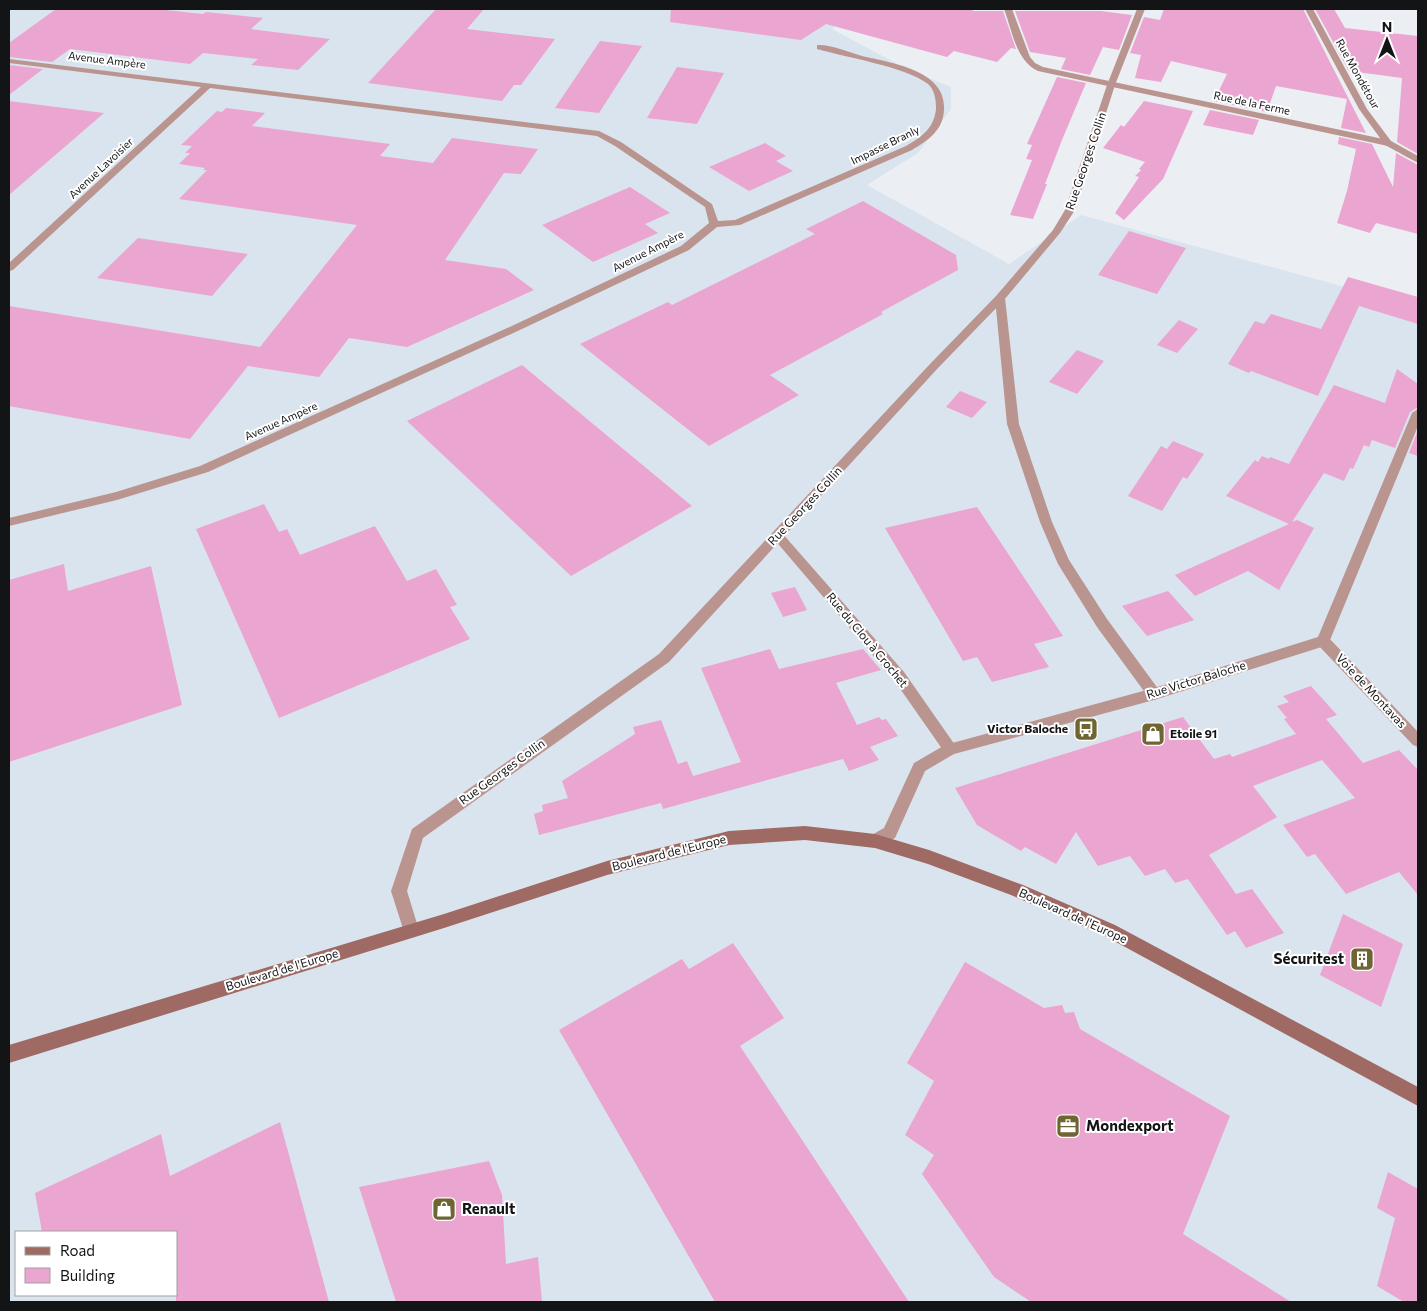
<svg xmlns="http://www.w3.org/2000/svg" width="1427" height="1311" font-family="Commissioner,sans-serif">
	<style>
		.built { fill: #dae4ee; fill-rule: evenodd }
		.building { fill: #eba5d1 }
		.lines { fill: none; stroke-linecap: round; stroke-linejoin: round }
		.minor { fill: #ba9590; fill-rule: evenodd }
		.tertiary { fill: #ba9590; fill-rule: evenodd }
		.secondary { fill: #9e6a63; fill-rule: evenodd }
		.labels { text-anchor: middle; stroke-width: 4; stroke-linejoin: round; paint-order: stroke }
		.far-street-label { font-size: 11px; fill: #131416; stroke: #fff }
		.street-label { font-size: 12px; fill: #131416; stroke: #fff }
		.poi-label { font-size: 12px; font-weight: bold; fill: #131416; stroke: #fff; text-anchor: end }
		.near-poi-label { font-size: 15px; font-weight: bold; fill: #131416; stroke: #fff; text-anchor: start }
	</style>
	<rect width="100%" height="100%" fill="#ebeff4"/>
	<!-- built -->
	<path class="built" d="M9,9H854L832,29L907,69L951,87V109L918,153L867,185L1009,264L1081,215L1418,307V1302H9ZM16,1232H176V1295H16Z"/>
	<!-- building -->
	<g class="building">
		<polygon points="56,9 156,9 203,14 206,12 263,18 251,29 330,39 298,70 251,65 258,59 203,53 190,64 70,49 52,62 9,57 9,43"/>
		<polygon points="436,9 484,9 467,29 555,39 521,85 514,85 502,101 368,83"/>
		<polygon points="671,9 975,9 972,11 1003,11 1016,49 1011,48 997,62 954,51 947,57 826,24 801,40 670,22"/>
		<polygon points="1164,9 1303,9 1366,133 1341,128 1347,99 1276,86 1267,112 1214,101 1227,74 1171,61 1161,82 1135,78 1141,55 1130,53 1144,17 1160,20"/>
		<polygon points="1315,9 1334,9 1345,28 1418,36 1418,154 1397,142 1402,78 1349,71"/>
		<polygon points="1015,11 1101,11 1132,15 1119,50 1103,47 1090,75 1061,69 1066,58 1030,52"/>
		<polygon points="600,41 642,46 599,113 555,108"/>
		<polygon points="9,65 43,69 9,95"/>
		<polygon points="677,67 724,73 697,124 647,118"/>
		<polygon points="1057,77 1086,83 1062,140 1045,184 1047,184 1033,219 1010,215 1032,160 1026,159 1032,145 1027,144"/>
		<polygon points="9,101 104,113 9,195"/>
		<polygon points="1144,101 1193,111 1163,179 1124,220 1115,213 1139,177 1135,176 1141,170 1139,169 1145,162 1103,148 1121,125 1124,127"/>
		<polygon points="226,108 265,113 252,126 390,144 380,156 433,163 452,138 538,149 521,174 504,173 445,260 506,269 534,290 407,347 349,338 319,377 248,366 190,439 9,406 9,306 260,347 357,225 179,199 207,170 203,170 205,168 179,164 190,153 185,153 192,146 181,145 217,111 222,112"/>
		<polygon points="1210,110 1259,120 1253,135 1203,125"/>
		<polygon points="1339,137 1372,144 1393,187 1396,153 1418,165 1418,234 1376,223 1370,233 1337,223 1347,191 1356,149 1338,144"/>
		<polygon points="765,143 786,156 776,161 793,171 749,191 709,167"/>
		<polygon points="630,187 670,213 645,224 658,233 593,262 542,225"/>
		<polygon points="863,201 956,255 958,270 881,312 883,314 770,375 799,395 709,446 580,344 668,302 672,305 815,234 806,229"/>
		<polygon points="1129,231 1186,248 1157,294 1098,275"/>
		<polygon points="138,238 248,254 212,296 97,278"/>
		<polygon points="1348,277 1418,297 1418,324 1359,306 1318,396 1251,371 1249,373 1228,364 1255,321 1264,324 1271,314 1321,329"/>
		<polygon points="1179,320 1198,329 1177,353 1157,345"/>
		<polygon points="1077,350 1104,361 1077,394 1049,382"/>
		<polygon points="522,365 692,506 571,576 407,421"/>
		<polygon points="1397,369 1418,384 1418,407 1410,412 1395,448 1372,440 1369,447 1364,445 1353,469 1350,468 1344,481 1324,473 1292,522 1297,520 1314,528 1279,590 1248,571 1195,596 1175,575 1289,524 1226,496 1255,460 1258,462 1262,456 1269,459 1270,457 1289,464 1334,385 1385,403"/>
		<polygon points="960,391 987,402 972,418 946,407"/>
		<polygon points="1418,430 1418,456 1409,453"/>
		<polygon points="1173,441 1204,454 1187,479 1183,477 1162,511 1128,496 1161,446 1167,449"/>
		<polygon points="264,504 279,532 287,529 300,555 375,526 407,581 436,569 457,605 450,607 470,639 279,718 196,529"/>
		<polygon points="977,507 1063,636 1034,644 1049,667 992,682 977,657 963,661 885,528"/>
		<polygon points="64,564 68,591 151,566 182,705 9,762 9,580"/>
		<polygon points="795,587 807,610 783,617 771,593"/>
		<polygon points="1168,591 1194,620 1147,636 1122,606"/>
		<polygon points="770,649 779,669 863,649 881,670 836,683 857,725 879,717 882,720 886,719 898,736 870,747 879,760 849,771 843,759 663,809 661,803 539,835 534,814 543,811 542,805 568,798 562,781 635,734 633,727 661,720 678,764 687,761 693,776 741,762 701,668"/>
		<polygon points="1311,686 1337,715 1326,719 1363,763 1399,750 1418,770 1418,895 1399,872 1346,894 1315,854 1307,857 1283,825 1355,798 1322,760 1253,786 1277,817 1209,855 1236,894 1252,889 1284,933 1246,948 1235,931 1227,935 1188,879 1175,883 1165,869 1145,876 1130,856 1098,866 1076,832 1056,864 1025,847 1021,851 977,825 955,788 1183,717 1214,759 1230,754 1232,757 1296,734 1284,719 1287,718 1277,706 1289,702 1283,696"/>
		<polygon points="1343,914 1403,944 1381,1007 1320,975"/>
		<polygon points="733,943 784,1018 740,1046 909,1302 715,1302 559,1030 682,959 689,969"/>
		<polygon points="965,962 1044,1008 1062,1005 1065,1013 1074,1012 1080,1029 1230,1116 1183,1234 1291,1302 1031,1302 994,1277 922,1174 934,1155 905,1135 934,1081 907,1063"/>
		<polygon points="280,1122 329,1302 176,1302 176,1232 42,1232 35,1193 161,1134 170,1176"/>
		<polygon points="489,1161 502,1195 506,1264 538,1257 542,1302 396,1302 359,1187"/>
		<polygon points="1388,1172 1418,1189 1418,1302 1404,1302 1377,1286 1395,1218 1377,1208"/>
	</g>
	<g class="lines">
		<!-- minor -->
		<g class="minor">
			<path d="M1004,9H1012L1030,57L1035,63L1043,67L1388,140L1392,143L1388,146L1038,71C1016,61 1012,30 1004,9Z"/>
			<path d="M817,45C830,44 849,52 862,56C891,63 947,70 944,110C943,130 929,140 912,150L740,225L717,227L689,250L522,329L208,472L117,500L9,526V518L116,492L200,466L514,325L681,246L709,223L705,207L615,146L597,136L210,88L13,270L9,271V263L201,87L9,63V59L599,131L621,142L712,204L718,221L735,220L906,146C922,137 934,128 936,109C936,100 935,90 928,84C907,67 844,57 817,49Z"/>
			<polygon points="1000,295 1005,298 1019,424 1052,522 1069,560 1107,619 1159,690 1161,694 1159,698 1154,700 1149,698 1097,627 1058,564 1040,522 1007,424 995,298"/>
			<polygon points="778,531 782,533 904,672 955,745 957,749 955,753 950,755 945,753 894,680 774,539 772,536 774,533"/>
			<polygon points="1323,636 1328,637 1418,732 1418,747 1413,745 1318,645 1316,641 1318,637"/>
		</g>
		<!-- tertiary -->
		<g class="tertiary">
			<polygon points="1137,9 1145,9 1115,85 1075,210 1060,233 1004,300 938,368 669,662 423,838 407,891 419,930 417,935 411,938 405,935 391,891 412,829 659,654 930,364 996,296 1053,230 1065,210 1107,85"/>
			<polygon points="1305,9 1313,9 1367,109 1391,141 1418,156 1418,163 1385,145 1359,109"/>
			<polygon points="1418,409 1418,426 1328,645 1154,700 954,754 925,771 895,838 875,848 870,846 867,841 870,836 884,828 914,763 945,745 1154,688 1318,637 1412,413"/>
		</g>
		<!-- secondary -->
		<polygon class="secondary" points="805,826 875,834 929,850 1023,885 1115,925 1418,1087 1418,1106 1103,935 1011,895 928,864 875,848 805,840 729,845 607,875 444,928 9,1063 9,1045 444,914 607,861 729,831"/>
	</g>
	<!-- icons -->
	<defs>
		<g id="bus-square" transform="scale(1.25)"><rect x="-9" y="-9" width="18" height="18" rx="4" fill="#6f6532" stroke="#fff"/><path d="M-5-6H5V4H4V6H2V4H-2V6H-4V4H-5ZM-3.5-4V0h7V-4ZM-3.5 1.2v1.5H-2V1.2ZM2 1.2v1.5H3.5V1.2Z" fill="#fff"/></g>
		<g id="shop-square" transform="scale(1.25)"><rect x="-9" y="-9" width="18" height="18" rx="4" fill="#6f6532" stroke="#fff"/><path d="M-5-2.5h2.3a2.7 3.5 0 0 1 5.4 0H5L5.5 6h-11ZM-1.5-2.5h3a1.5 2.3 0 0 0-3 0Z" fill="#fff"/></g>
		<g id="building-square" transform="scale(1.25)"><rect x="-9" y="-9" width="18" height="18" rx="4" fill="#6f6532" stroke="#fff"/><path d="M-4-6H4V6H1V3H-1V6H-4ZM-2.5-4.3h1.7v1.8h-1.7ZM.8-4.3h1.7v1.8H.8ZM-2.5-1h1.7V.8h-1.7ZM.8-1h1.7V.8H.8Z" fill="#fff"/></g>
		<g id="office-square" transform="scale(1.25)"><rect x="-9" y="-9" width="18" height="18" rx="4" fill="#6f6532" stroke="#fff"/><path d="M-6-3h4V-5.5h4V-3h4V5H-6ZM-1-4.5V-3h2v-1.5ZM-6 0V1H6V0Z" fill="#fff"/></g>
	</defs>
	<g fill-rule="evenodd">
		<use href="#bus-square" x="1086" y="729"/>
		<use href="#shop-square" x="1153" y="734"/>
		<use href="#building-square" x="1362" y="959"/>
		<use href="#office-square" x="1068" y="1126"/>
		<use href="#shop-square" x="444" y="1209"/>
	</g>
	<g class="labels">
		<!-- far-street labels -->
		<g class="far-street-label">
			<text transform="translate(107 60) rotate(7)" y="4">Avenue Ampère</text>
			<text transform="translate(1358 74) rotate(61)" y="4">Rue Mondétour</text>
			<text transform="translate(1252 103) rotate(12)" y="4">Rue de la Ferme</text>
			<text transform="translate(885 145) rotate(-26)" y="4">Impasse Branly</text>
			<text transform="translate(101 168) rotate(-43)" y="4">Avenue Lavoisier</text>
			<text transform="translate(648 251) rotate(-27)" y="4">Avenue Ampère</text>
			<text transform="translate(281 421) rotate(-24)" y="4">Avenue Ampère</text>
		</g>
		<!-- street labels -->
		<g class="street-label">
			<text transform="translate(1086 161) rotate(-71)" y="4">Rue Georges Collin</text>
			<text transform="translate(805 506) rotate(-47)" y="4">Rue Georges Collin</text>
			<text transform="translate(867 640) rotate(50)" y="4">Rue du Clou à Crochet</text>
			<text transform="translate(1196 680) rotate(-17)" y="4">Rue Victor Baloche</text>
			<text transform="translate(1371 691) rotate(47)" y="4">Voie de Montavas</text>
			<text transform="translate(502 772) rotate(-36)" y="4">Rue Georges Collin</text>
			<text transform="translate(669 853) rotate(-14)" y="4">Boulevard de l'Europe</text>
			<text transform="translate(1073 916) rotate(24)" y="4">Boulevard de l'Europe</text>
			<text transform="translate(282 970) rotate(-17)" y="4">Boulevard de l'Europe</text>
		</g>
		<!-- poi labels -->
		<g class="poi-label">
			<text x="1068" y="733">Victor Baloche</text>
			<text x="1170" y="738" text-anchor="start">Etoile 91</text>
		</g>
		<!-- near-poi labels -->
		<g class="near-poi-label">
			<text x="1344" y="964" text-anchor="end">Sécuritest</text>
			<text x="1086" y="1131">Mondexport</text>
			<text x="462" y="1214">Renault</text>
		</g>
	</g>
	<!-- border -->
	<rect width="1427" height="1311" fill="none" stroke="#131416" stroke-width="20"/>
	<!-- legend -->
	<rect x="15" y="1231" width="162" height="65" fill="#ffffff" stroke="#a1a1a2"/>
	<rect x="25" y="1247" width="25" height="8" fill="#9e6a63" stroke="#a1a1a2"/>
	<text x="60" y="1256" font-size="15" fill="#131416">Road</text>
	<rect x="25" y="1268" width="25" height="15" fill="#eba5d1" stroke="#a1a1a2"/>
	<text x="60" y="1281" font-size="15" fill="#131416">Building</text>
	<!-- north arrow -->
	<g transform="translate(1387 40)" stroke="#ffffff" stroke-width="4" paint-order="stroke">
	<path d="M0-4L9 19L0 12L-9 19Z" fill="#131416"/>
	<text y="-8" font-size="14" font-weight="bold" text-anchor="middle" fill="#131416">N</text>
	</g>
</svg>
